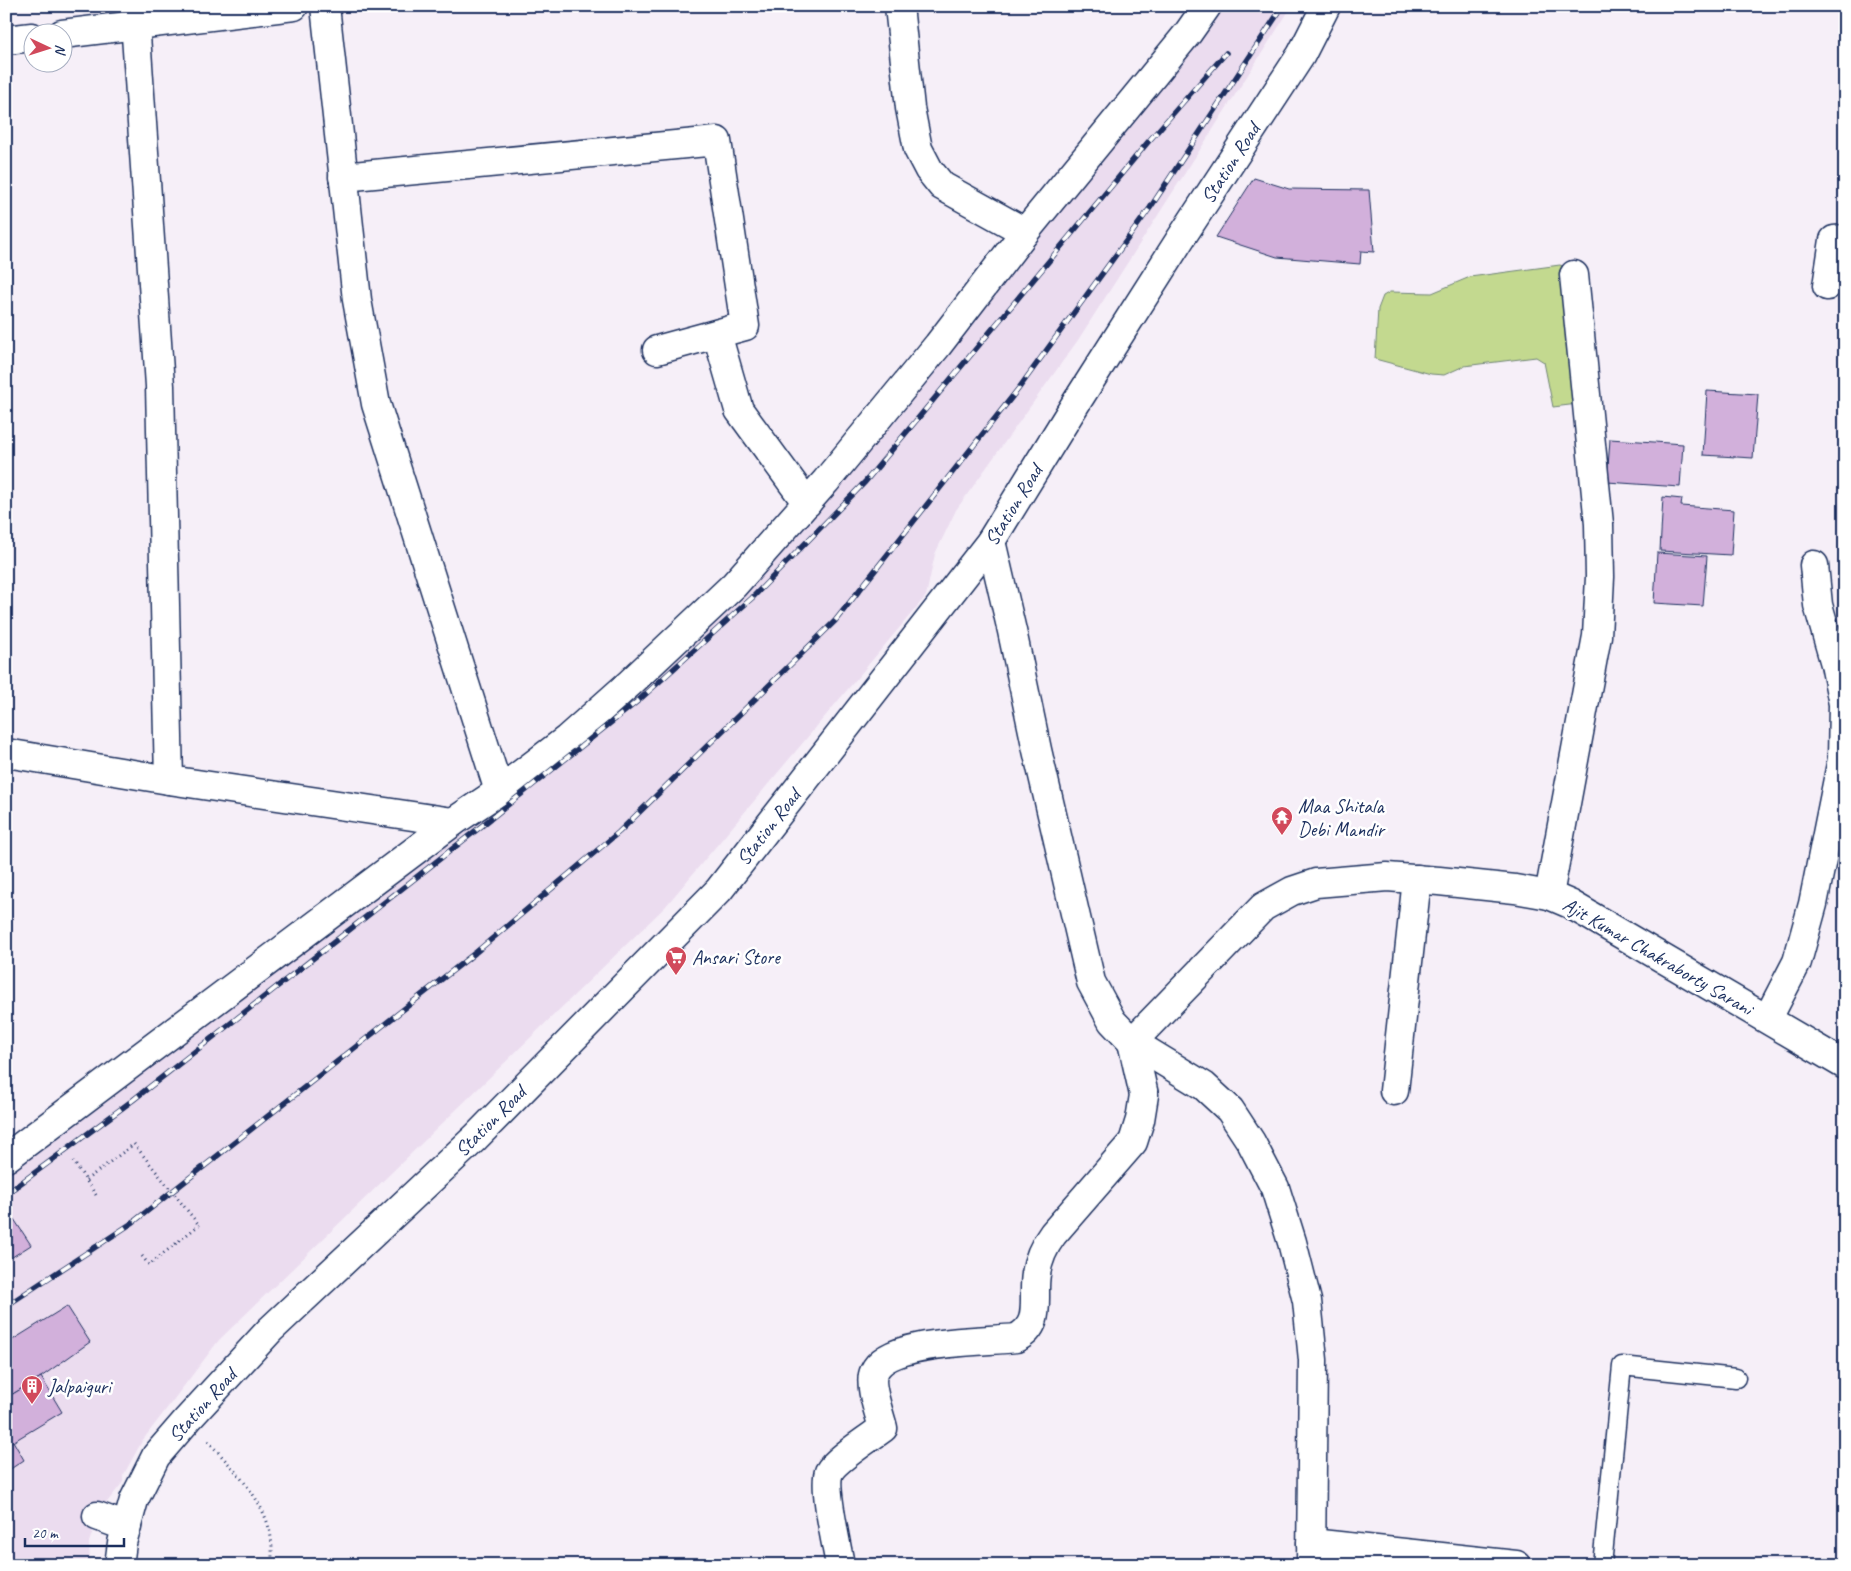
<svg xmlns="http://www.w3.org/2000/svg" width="1851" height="1571" font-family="Caveat,sans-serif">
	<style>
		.built { fill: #ebdcef }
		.grass { fill: #c3d98f; stroke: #6f8476 }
		.building { fill: #d2b0db; stroke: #1b2f5e }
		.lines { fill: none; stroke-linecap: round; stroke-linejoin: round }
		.lane-casing { stroke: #1b2f5e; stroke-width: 21 }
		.street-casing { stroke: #1b2f5e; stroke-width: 31 }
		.secondary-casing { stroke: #1b2f5e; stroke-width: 31 }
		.path { stroke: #1b2f5e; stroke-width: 3; stroke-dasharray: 1 4; stroke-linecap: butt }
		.lane { stroke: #fff; stroke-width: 18 }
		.street { stroke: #fff; stroke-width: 28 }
		.secondary { stroke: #fff; stroke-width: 28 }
		.rail-casing { stroke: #1b2f5e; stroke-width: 5.5 }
		.rail { stroke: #fff; stroke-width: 4; stroke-dasharray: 11; stroke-linecap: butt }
		.path-bridge { stroke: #1b2f5e; stroke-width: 3; stroke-dasharray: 1 4; stroke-linecap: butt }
		.labels { text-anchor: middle; stroke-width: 5; stroke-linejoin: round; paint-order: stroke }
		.street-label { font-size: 20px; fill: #1b2f5e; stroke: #fff }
		.poi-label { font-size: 20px; fill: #1b2f5e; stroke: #fff; text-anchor: start }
	</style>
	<rect width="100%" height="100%" fill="#f6eff8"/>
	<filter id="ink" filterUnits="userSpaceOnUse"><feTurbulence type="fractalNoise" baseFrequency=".02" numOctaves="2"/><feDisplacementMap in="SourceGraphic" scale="10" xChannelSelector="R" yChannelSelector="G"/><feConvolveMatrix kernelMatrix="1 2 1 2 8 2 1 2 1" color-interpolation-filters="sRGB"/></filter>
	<g filter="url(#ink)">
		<!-- built -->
		<polygon class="built" points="1219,6 1292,6 1078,340 956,510 935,554 926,596 665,907 219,1340 142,1441 123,1476 123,1482 100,1511 89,1542 90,1565 6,1565 6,1172 60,1136 261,982 664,668 834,493"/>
		<!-- grass -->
		<polygon class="grass" points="1560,265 1567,268 1578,404 1553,407 1544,362 1536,357 1464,366 1444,375 1431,374 1375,359 1378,309 1383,296 1390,292 1432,293 1470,277"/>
		<!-- building -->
		<g class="building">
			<polygon points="1254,178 1289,189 1369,190 1374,252 1361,251 1360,264 1277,257 1216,237"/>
			<polygon points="1707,391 1758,394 1753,458 1703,455"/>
			<polygon points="1610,439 1683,444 1680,487 1607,482"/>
			<polygon points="1663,497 1682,499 1681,506 1734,510 1731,555 1660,551"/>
			<polygon points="1657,553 1707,556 1703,606 1654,603"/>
			<polygon points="6,1207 31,1245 6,1261"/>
			<polygon points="67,1306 90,1342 41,1377 6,1398 6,1344"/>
			<polygon points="41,1377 62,1412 6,1446 6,1398"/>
			<polygon points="13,1441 24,1460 6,1472 6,1445"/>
		</g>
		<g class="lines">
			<!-- lane casing -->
			<g class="lane-casing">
				<polyline id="lane" points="1602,1565 1622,1366 1736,1378"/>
			</g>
			<!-- street casing -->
			<g class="street-casing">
				<g id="street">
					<polyline points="134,6 160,386 169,780"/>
					<polyline points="325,6 357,300 376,404 499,791"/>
					<polyline points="899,6 910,108 918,149 929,170 942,186 1025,232"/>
					<polyline points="62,34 294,6"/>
					<polyline points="6,40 32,37"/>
					<polyline points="343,177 717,141 745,326 657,350"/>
					<polyline points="1827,286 1834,240 1845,239"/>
					<polyline points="717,334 739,410 807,503"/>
					<polyline points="991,541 1012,631 1037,750 1091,982 1112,1021 1132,1042 1204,1086 1230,1110 1251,1142 1275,1188 1292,1242 1307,1301 1313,1360 1311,1565"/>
					<polyline points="6,753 169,780 453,822"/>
					<polyline points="1549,895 1597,636 1600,577 1599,524 1574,275"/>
					<polyline points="1768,1018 1797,962 1813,904 1842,759 1843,704 1835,664 1818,605 1814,565"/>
					<polyline points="1132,1042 1263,907 1292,891 1316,883 1387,877 1439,881 1515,889 1549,895 1570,904 1845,1065"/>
					<polyline points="1394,1091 1417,879"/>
					<polyline points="6,1158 453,822 499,791 567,739 630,683 734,585 826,481 938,345 1025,232 1188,33 1207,6"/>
					<polyline points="1311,1543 1516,1565"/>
					<path d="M840,1565C837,1547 823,1487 829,1472C835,1460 871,1437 883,1428C880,1415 868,1384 874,1372C887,1339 986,1342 1016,1338C1043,1325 1032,1299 1036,1274C1038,1259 1044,1246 1053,1234L1133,1142L1140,1120L1144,1095L1132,1042"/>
				</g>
			</g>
			<!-- secondary casing -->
			<g class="secondary-casing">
				<g id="secondary">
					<polyline points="97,1516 127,1527"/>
					<polyline points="119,1565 122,1543 134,1500 156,1456 188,1419 270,1330 475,1138 719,890 991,541 1076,403 1181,238 1301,55 1326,6"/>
				</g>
			</g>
			<!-- path -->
			<g class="path">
				<polyline points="73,1161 98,1198"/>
				<polyline points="86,1180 134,1144"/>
				<polyline points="142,1256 149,1265 199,1225"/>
				<path d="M208,1441C240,1477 279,1512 271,1565"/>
			</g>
			<!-- lane -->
			<use href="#lane" class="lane"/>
			<!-- street -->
			<use href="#street" class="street"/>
			<!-- secondary -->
			<use href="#secondary" class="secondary"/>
			<!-- rail casing -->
			<g class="rail-casing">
				<g id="rail">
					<polyline points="6,1194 133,1100 479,828 639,700 752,598 865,482 1148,142 1226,53"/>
					<polyline points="6,1306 132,1223 475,953 619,832 835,621 1019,388 1150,208 1283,6"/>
				</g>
			</g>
			<!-- rail -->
			<use href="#rail" class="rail"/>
			<!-- path-bridge -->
			<polyline class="path-bridge" points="134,1144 199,1225"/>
		</g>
	</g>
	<!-- icons -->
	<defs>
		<g id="temple-pin" transform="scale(1.125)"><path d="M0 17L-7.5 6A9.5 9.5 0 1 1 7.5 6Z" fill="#d1495b" stroke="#fff"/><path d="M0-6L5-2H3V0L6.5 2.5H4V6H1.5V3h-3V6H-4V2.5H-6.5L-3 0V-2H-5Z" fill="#fff"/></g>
		<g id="supermarket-pin" transform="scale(1.125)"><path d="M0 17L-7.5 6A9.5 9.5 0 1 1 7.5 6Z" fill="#d1495b" stroke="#fff"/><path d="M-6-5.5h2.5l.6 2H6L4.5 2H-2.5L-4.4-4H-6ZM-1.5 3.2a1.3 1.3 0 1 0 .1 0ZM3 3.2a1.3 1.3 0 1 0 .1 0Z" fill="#fff"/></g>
		<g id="building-pin" transform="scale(1.125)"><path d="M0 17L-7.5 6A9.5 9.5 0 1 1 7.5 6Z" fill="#d1495b" stroke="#fff"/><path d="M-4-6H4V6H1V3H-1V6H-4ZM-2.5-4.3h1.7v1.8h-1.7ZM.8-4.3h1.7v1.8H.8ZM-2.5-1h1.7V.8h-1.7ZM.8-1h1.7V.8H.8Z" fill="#fff"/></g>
	</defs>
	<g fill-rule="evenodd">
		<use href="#temple-pin" x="1282" y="817"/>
		<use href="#supermarket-pin" x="676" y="957"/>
		<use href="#building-pin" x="32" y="1386"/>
	</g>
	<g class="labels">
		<!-- street labels -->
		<g class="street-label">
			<text transform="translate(1230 163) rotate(-57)" y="7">Station Road</text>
			<text transform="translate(1013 505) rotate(-58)" y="7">Station Road</text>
			<text transform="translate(768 827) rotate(-52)" y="7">Station Road</text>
			<text transform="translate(1658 956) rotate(30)" y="7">Ajit Kumar Chakraborty Sarani</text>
			<text transform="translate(490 1121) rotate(-45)" y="7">Station Road</text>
			<text transform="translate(202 1405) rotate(-48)" y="7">Station Road</text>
		</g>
		<!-- poi labels -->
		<g class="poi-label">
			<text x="1298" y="813">Maa Shitala<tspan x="1298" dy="23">Debi Mandir</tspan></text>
			<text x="692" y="964">Ansari Store</text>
			<text x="48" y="1393">Jalpaiguri</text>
		</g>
	</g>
	<!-- margin -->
	<rect width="1851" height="1571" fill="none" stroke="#fff" stroke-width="25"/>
	<rect x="12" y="12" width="1826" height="1546" fill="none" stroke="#1b2f5e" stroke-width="2" filter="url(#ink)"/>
	<!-- north arrow -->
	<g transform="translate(48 48) rotate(94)"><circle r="24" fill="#ffffff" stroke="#a4acbf"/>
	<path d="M0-4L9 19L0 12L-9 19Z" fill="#d1495b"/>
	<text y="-8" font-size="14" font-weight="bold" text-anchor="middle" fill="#1b2f5e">N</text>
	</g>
	<!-- scale -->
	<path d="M25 1538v8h99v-8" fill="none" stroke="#1b2f5e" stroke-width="2.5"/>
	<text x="32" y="1538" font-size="15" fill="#1b2f5e" stroke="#ffffff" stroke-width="4" paint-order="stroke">20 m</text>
</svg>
